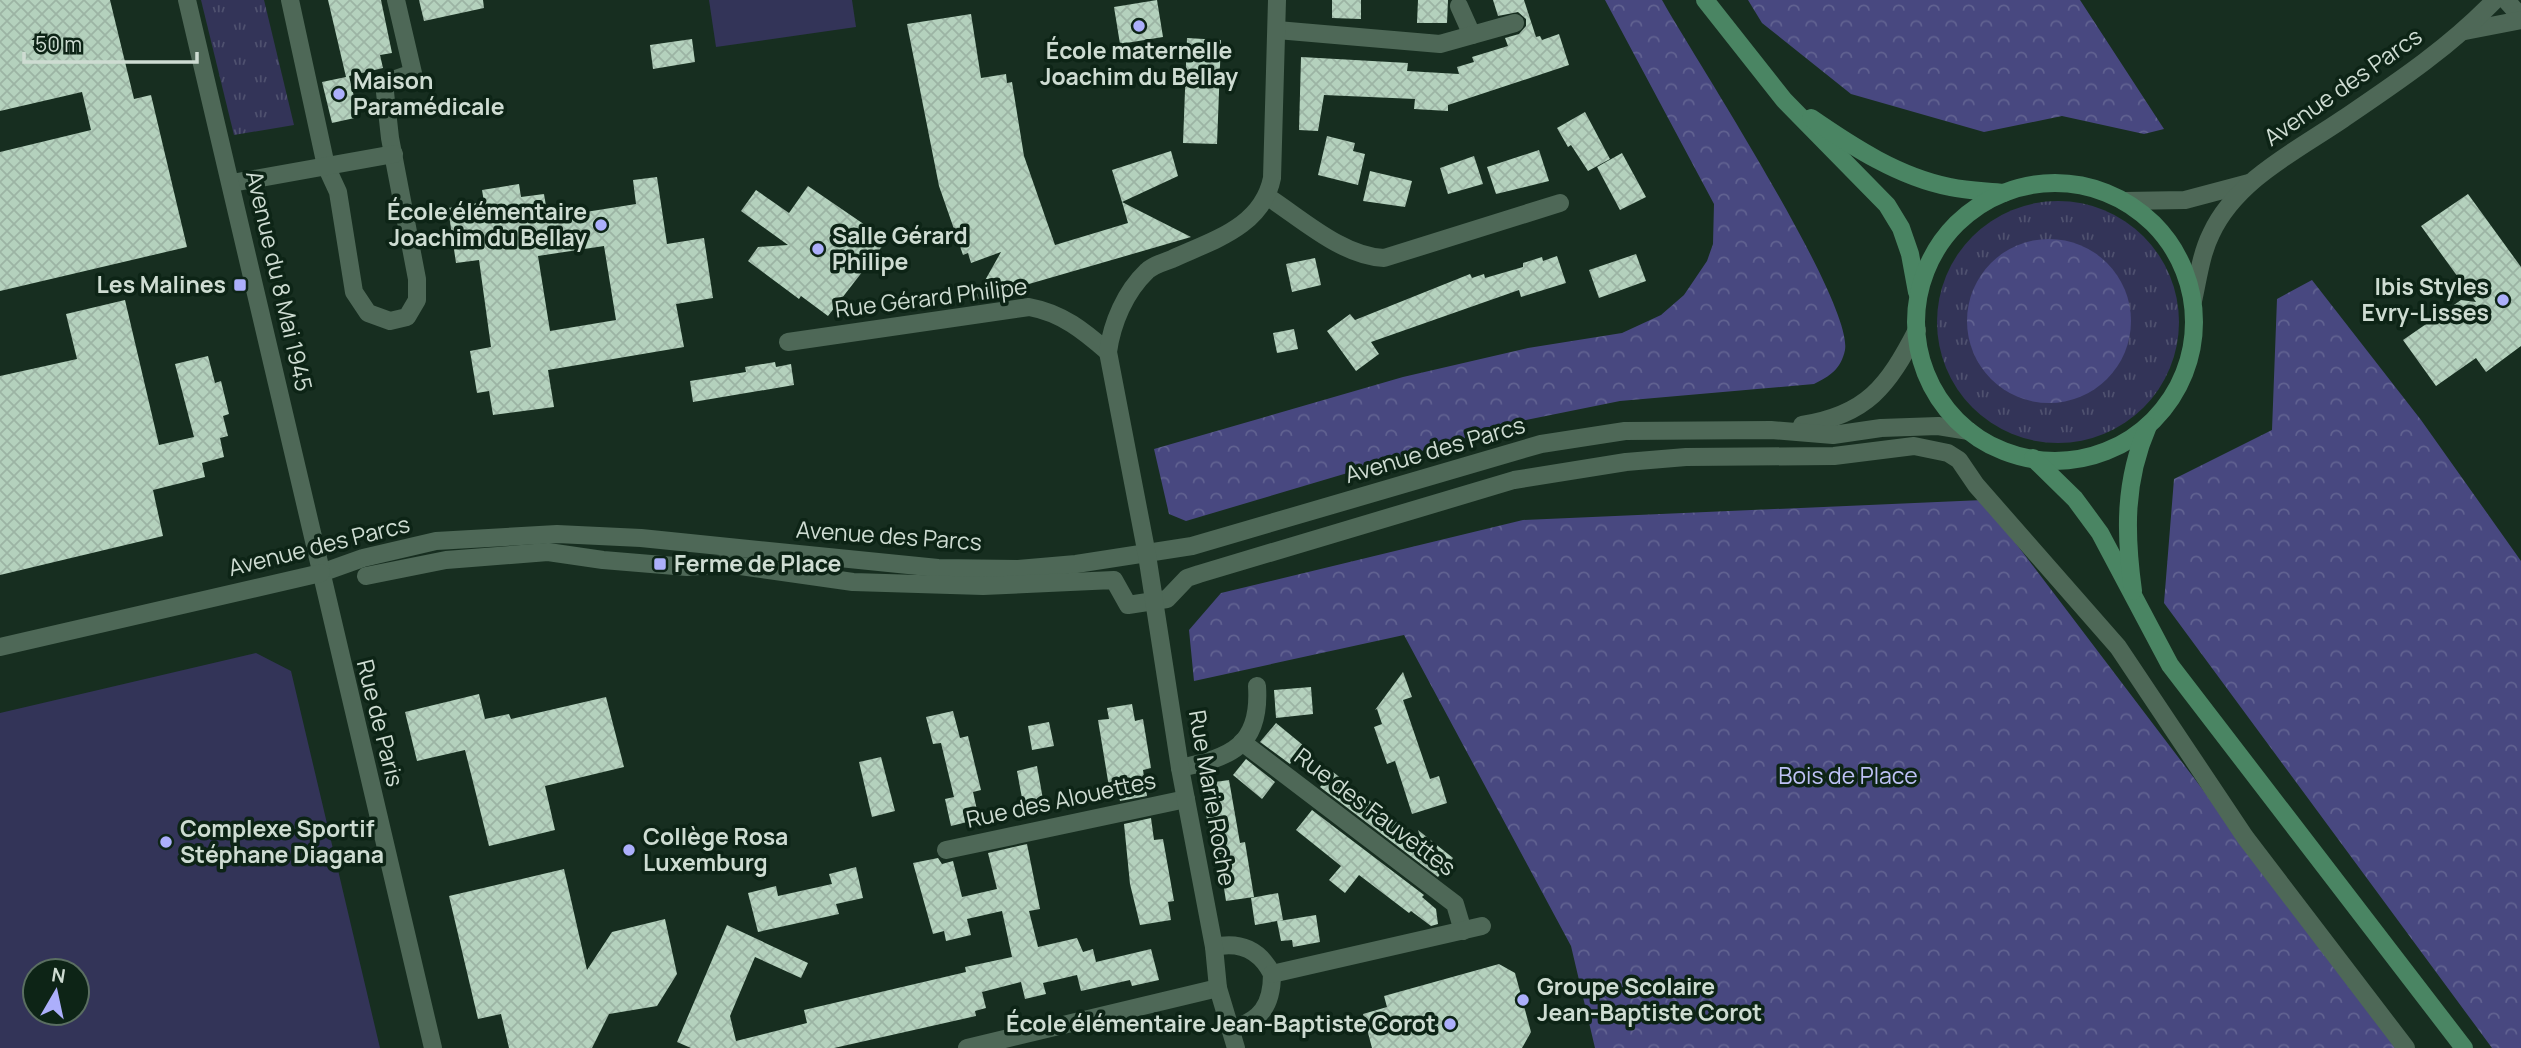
<svg xmlns="http://www.w3.org/2000/svg" width="2521" height="1048" font-family="Manrope,sans-serif">
	<style>
		.grass { fill: url(#grass-tufts) }
		.forest { fill: url(#forest-crowns) }
		.pitch { fill: #333458; fill-rule: evenodd }
		.building { fill: url(#building-cross-hatch); fill-rule: evenodd }
		.lines { fill: none; stroke-linecap: round; stroke-linejoin: round }
		.minor { stroke: #4e6857; stroke-width: 18 }
		.tertiary { stroke: #4e6857; stroke-width: 18 }
		.secondary { stroke: #4a8563; stroke-width: 18 }
		.poi-dot { fill: #acaffb; stroke: #0d2416; stroke-width: 2.5 }
		.labels { text-anchor: middle; stroke-width: 7; stroke-linejoin: round; paint-order: stroke }
		.poi-label { font-size: 23px; font-weight: bold; fill: #cedcd2; stroke: #0d2416; text-anchor: start }
		.street-label { font-size: 23px; fill: #cedcd2; stroke: #0d2416 }
		.park-label { font-size: 23px; fill: #bfc2f6; stroke: #0d2416 }
	</style>
	<defs>
		<pattern id="grass-tufts" width="24" height="20" patternUnits="userSpaceOnUse" patternTransform="scale(1.75)"><rect width="24" height="20" fill="#333458"/><path d="M3 7l-1-3M5 7V3M7 7l1-3M15 17l-1-3M17 17v-4M19 17l1-3" fill="none" stroke="#4f516f"/></pattern>
		<pattern id="forest-crowns" width="20" height="18" patternUnits="userSpaceOnUse" patternTransform="scale(1.75)"><rect width="20" height="18" fill="#484880"/><path d="M2 6a3 3 0 1 1 6 0M12 15a3 3 0 1 1 6 0" fill="none" stroke="#616291"/></pattern>
		<pattern id="building-cross-hatch" width="8" height="8" patternUnits="userSpaceOnUse" patternTransform="scale(1.75)"><rect width="8" height="8" fill="#b4d1bd"/><path d="M0 0l8 8M0 8l8-8" fill="none" stroke="#9cb4a4"/></pattern>
	</defs>
	<rect width="100%" height="100%" fill="#172e20"/>
	<!-- grass -->
	<g class="grass">
		<polygon points="201,0 264,0 294,125 234,135"/>
		<circle cx="2058" cy="322" r="121"/>
	</g>
	<!-- forest -->
	<g class="forest">
		<path d="M1605,0H1662C1694,57 1853,301 1845,350C1841,369 1830,376 1814,384L1620,401L1526,420L1186,521L1169,514L1154,449L1403,377L1528,348L1622,333L1661,315L1684,295L1707,261L1713,244L1714,204Z"/>
		<polygon points="1748,0 2080,0 2164,129 2144,134 2062,116 1984,132 1851,94 1762,23"/>
		<circle cx="2049" cy="321" r="82"/>
		<polygon points="2312,280 2421,420 2521,561 2521,1048 2492,1048 2164,603 2174,479 2272,430 2277,299"/>
		<polygon points="1983,500 2399,1048 1595,1048 1571,946 1404,635 1194,681 1189,630 1221,593 1523,520"/>
	</g>
	<!-- pitch -->
	<g class="pitch">
		<polygon points="709,0 852,0 856,27 716,47"/>
		<path d="M256,653L291,671L380,1048H0V713ZM35,971H77V1013H35Z"/>
	</g>
	<!-- building -->
	<g class="building">
		<polygon points="0,0 110,0 134,99 151,95 187,247 0,291 0,152 91,130 82,92 0,111"/>
		<polygon points="328,0 381,0 392,53 380,55 383,68 349,76 359,117 332,123 322,82 346,77"/>
		<polygon points="419,0 483,0 484,8 424,21"/>
		<polygon points="1157,0 1163,37 1120,44 1114,7"/>
		<polygon points="1332,0 1361,0 1361,19 1332,18"/>
		<polygon points="1418,0 1448,0 1447,23 1417,23"/>
		<polygon points="1493,0 1524,0 1536,37 1540,36 1542,40 1559,34 1569,65 1448,105 1448,111 1414,109 1415,99 1324,95 1318,131 1299,130 1301,57 1408,63 1407,71 1459,74 1457,67 1474,62 1472,57 1508,46 1505,38 1519,34 1526,26 1526,19 1518,12 1498,16"/>
		<polygon points="971,14 981,78 1006,74 1007,83 1012,82 1024,156 1055,245 1128,223 1122,202 1191,237 974,300 1001,252 971,263 968,253 963,255 939,186 907,24"/>
		<polygon points="1187,38 1221,40 1217,144 1183,143"/>
		<polygon points="692,39 695,62 653,69 650,45"/>
		<polygon points="1585,112 1610,159 1588,171 1571,145 1568,147 1557,128"/>
		<polygon points="1327,136 1355,143 1353,151 1365,154 1358,185 1318,175"/>
		<polygon points="1539,150 1549,181 1496,194 1487,167"/>
		<polygon points="1171,151 1178,176 1122,202 1112,170"/>
		<polygon points="1622,153 1646,197 1620,210 1597,167"/>
		<polygon points="1474,156 1483,184 1448,194 1440,168"/>
		<polygon points="1370,171 1412,181 1405,207 1363,201"/>
		<path d="M657,177L667,244L704,238L713,298L676,304L684,347L548,370L554,407L493,415L489,391L477,393L470,351L491,347L479,260L456,263L448,208L484,202L482,190L519,184L521,197L544,194L548,218L636,204L633,180ZM604,246L616,320L550,331L538,256Z"/>
		<polygon points="808,186 887,240 828,316 801,296 799,299 748,261 758,247 788,245 741,211 756,190 789,213"/>
		<polygon points="2468,194 2521,267 2521,346 2486,372 2476,358 2436,386 2403,340 2461,300 2476,302 2470,293 2479,287 2463,284 2421,226"/>
		<polygon points="1636,254 1646,281 1599,298 1589,270"/>
		<polygon points="1557,256 1566,283 1521,297 1519,290 1371,342 1379,354 1356,371 1327,331 1350,314 1355,320 1470,274 1472,278 1484,274 1485,278 1523,267 1523,263 1542,257 1543,261"/>
		<polygon points="1315,258 1321,285 1292,292 1286,264"/>
		<polygon points="125,300 159,445 194,437 175,364 208,356 215,383 221,381 229,414 223,416 228,436 220,438 224,457 202,463 205,477 153,490 163,536 0,575 0,376 77,359 66,314"/>
		<polygon points="1294,329 1298,349 1277,353 1273,333"/>
		<polygon points="775,362 776,367 791,364 794,385 693,402 690,381 746,372 745,367"/>
		<polygon points="1403,672 1412,697 1403,700 1430,779 1439,776 1447,803 1412,814 1395,761 1387,764 1374,727 1382,724 1377,709 1375,710"/>
		<polygon points="1311,687 1313,714 1276,718 1274,690"/>
		<polygon points="479,694 485,719 509,714 511,719 606,697 624,767 545,786 555,830 489,846 465,750 417,761 405,712"/>
		<polygon points="1132,704 1135,721 1143,719 1151,768 1143,770 1147,796 1120,801 1118,792 1110,793 1098,720 1109,719 1107,708"/>
		<polygon points="953,711 960,738 968,736 981,790 973,792 979,819 951,826 945,799 954,797 941,743 933,744 926,717"/>
		<polygon points="1049,722 1054,746 1032,750 1028,726"/>
		<polygon points="1276,723 1304,746 1290,764 1260,742"/>
		<polygon points="881,757 895,811 872,817 859,762"/>
		<polygon points="1246,759 1275,782 1262,799 1233,775"/>
		<polygon points="1037,766 1044,805 1024,809 1017,771"/>
		<polygon points="1333,772 1422,842 1418,830 1453,858 1438,877 1320,787"/>
		<polygon points="1229,780 1240,843 1245,842 1254,897 1226,901 1213,819 1207,820 1201,784"/>
		<polygon points="1312,810 1424,895 1422,897 1436,909 1438,924 1431,926 1411,911 1409,913 1359,875 1345,893 1329,880 1341,866 1296,830"/>
		<polygon points="1151,818 1154,840 1163,839 1174,901 1168,902 1171,920 1140,925 1130,884 1124,824"/>
		<polygon points="1027,844 1040,909 1029,911 1038,947 1077,938 1083,952 1093,949 1096,962 1151,949 1159,980 1132,986 1130,980 1081,991 1077,975 1043,983 1046,994 1025,999 1021,982 982,992 986,1008 975,1011 976,1016 834,1048 691,1048 677,1042 727,925 808,963 801,978 755,957 730,1016 736,1041 807,1023 804,1010 966,972 965,967 1012,957 1002,911 967,919 971,935 946,941 944,931 933,934 913,863 938,858 942,864 953,861 962,897 997,889 988,853"/>
		<polygon points="856,867 863,898 836,904 839,914 758,932 748,893 776,886 778,896 832,884 829,874"/>
		<polygon points="564,869 587,970 612,932 665,919 677,974 657,1006 609,1014 592,1048 509,1048 501,1014 478,1019 449,896"/>
		<polygon points="1278,893 1283,920 1279,921 1316,915 1320,942 1293,947 1292,940 1281,941 1277,921 1255,925 1251,898"/>
		<polygon points="1499,964 1515,973 1531,1032 1522,1048 1372,1048 1363,1014 1387,1007 1384,996"/>
	</g>
	<g class="lines">
		<!-- minor -->
		<g class="minor">
			<polyline points="290,0 326,166 338,192 354,292 368,313 390,321 407,317 417,300 417,279 390,138 384,83 413,73 396,0"/>
			<polyline points="2506,0 2521,17"/>
			<polyline points="1459,6 1472,35"/>
			<polyline points="1277,30 1440,44 1515,23"/>
			<polyline points="2465,31 2521,20"/>
			<polyline points="232,183 394,154"/>
			<path d="M1268,197C1302,219 1342,256 1384,258L1560,203"/>
			<polyline points="2124,201 2185,200 2249,183"/>
			<path d="M2193,301C2198,279 2201,254 2211,234C2236,180 2296,151 2343,119C2396,83 2450,47 2495,0"/>
			<path d="M788,342L1029,307C1062,313 1084,331 1108,352"/>
			<path d="M1802,425C1867,415 1888,386 1917,330"/>
			<polyline points="321,573 363,558 436,541 557,534 641,538 938,568 1018,569 1076,564 1192,546 1541,444 1625,431 1771,430 1833,435 1881,428 1938,426 1969,431"/>
			<polyline points="366,576 446,560 548,552 603,560 687,567 726,564 853,582 983,586 1114,580 1128,605 1167,599 1187,578 1199,574 1514,480 1626,462 1686,457 1834,456 1914,446 1948,453 1959,460 1976,485 2118,647 2245,837 2406,1048"/>
			<polyline points="1242,742 1455,904 1463,931"/>
			<path d="M1180,768C1231,757 1261,746 1257,686"/>
			<polyline points="946,850 1186,799"/>
			<path d="M1214,947C1240,941 1260,950 1272,974C1272,1005 1261,1021 1231,1029"/>
			<polyline points="1272,974 1482,926"/>
			<polyline points="967,1048 1218,988"/>
			<path d="M1236,1048L1218,988L1214,947L1180,768L1147,555L1108,352C1112,323 1125,292 1147,271C1153,265 1164,262 1172,259C1213,240 1262,227 1272,178L1277,0"/>
		</g>
		<!-- tertiary -->
		<g class="tertiary">
			<path d="M187,0C270,349 349,699 433,1048"/>
			<polyline points="0,647 321,573"/>
		</g>
		<!-- secondary -->
		<g class="secondary">
			<polyline points="1705,0 1784,100 1887,205 1901,228 1910,254 1917,292"/>
			<path d="M1811,118C1853,147 1899,177 1950,187C1968,191 1986,191 2004,193"/>
			<circle cx="2055" cy="322" r="139"/>
			<polyline points="2033,458 2075,499 2100,533 2170,665 2464,1048"/>
			<path d="M2133,591C2125,533 2124,481 2148,426"/>
		</g>
	</g>
	<!-- markers -->
	<g class="poi-dot">
		<circle cx="1139" cy="26" r="7"/>
		<circle cx="339" cy="94" r="7"/>
		<circle cx="601" cy="225" r="7"/>
		<circle cx="818" cy="249" r="7"/>
		<rect x="233" y="278" width="14" height="14" rx="3.5"/>
		<circle cx="2503" cy="300" r="7"/>
		<rect x="653" y="557" width="14" height="14" rx="3.5"/>
		<circle cx="166" cy="842" r="7"/>
		<circle cx="629" cy="850" r="7"/>
		<circle cx="1523" cy="1000" r="7"/>
		<circle cx="1450" cy="1024" r="7"/>
	</g>
	<g class="labels">
		<!-- poi labels -->
		<g class="poi-label">
			<text x="1139" y="59" text-anchor="middle">École maternelle<tspan x="1139" dy="26">Joachim du Bellay</tspan></text>
			<text x="353" y="89">Maison<tspan x="353" dy="26">Paramédicale</tspan></text>
			<text x="587" y="220" text-anchor="end">École élémentaire<tspan x="587" dy="26">Joachim du Bellay</tspan></text>
			<text x="832" y="244">Salle Gérard<tspan x="832" dy="26">Philipe</tspan></text>
			<text x="226" y="293" text-anchor="end">Les Malines</text>
			<text x="2489" y="295" text-anchor="end">Ibis Styles<tspan x="2489" dy="26">Evry-Lisses</tspan></text>
			<text x="674" y="572">Ferme de Place</text>
			<text x="180" y="837">Complexe Sportif<tspan x="180" dy="26">Stéphane Diagana</tspan></text>
			<text x="643" y="845">Collège Rosa<tspan x="643" dy="26">Luxemburg</tspan></text>
			<text x="1537" y="995">Groupe Scolaire<tspan x="1537" dy="26">Jean-Baptiste Corot</tspan></text>
			<text x="1436" y="1032" text-anchor="end">École élémentaire Jean-Baptiste Corot</text>
		</g>
		<!-- street labels -->
		<g class="street-label">
			<text transform="translate(2343 87) rotate(-35)" y="8">Avenue des Parcs</text>
			<text transform="translate(279 281) rotate(77)" y="8">Avenue du 8 Mai 1945</text>
			<text transform="translate(931 298) rotate(-7)" y="8">Rue Gérard Philipe</text>
			<text transform="translate(1435 450) rotate(-16)" y="8">Avenue des Parcs</text>
			<text transform="translate(889 536) rotate(4)" y="8">Avenue des Parcs</text>
			<text transform="translate(319 546) rotate(-14)" y="8">Avenue des Parcs</text>
			<text transform="translate(380 723) rotate(76)" y="8">Rue de Paris</text>
			<text transform="translate(1212 798) rotate(80)" y="8">Rue Marie Roche</text>
			<text transform="translate(1061 800) rotate(-12)" y="8">Rue des Alouettes</text>
			<text transform="translate(1375 812) rotate(37)" y="8">Rue des Fauvettes</text>
		</g>
		<!-- park labels -->
		<g class="park-label">
			<text x="1848" y="784">Bois de Place</text>
		</g>
	</g>
	<!-- north arrow -->
	<g transform="translate(56 992) rotate(9)"><circle r="33" fill="#0d2416" stroke="#5a6e61" stroke-width="2"/>
	<path d="M0-5L12 26L0 18L-12 26Z" fill="#acaffb"/>
	<text y="-10" font-size="19" font-weight="bold" text-anchor="middle" fill="#cedcd2">N</text>
	</g>
	<!-- scale -->
	<path d="M24 52v10h173v-10" fill="none" stroke="#cedcd2" stroke-width="3.5"/>
	<text x="35" y="52" font-size="21" fill="#cedcd2" stroke="#0d2416" stroke-width="5" paint-order="stroke">50 m</text>
</svg>
